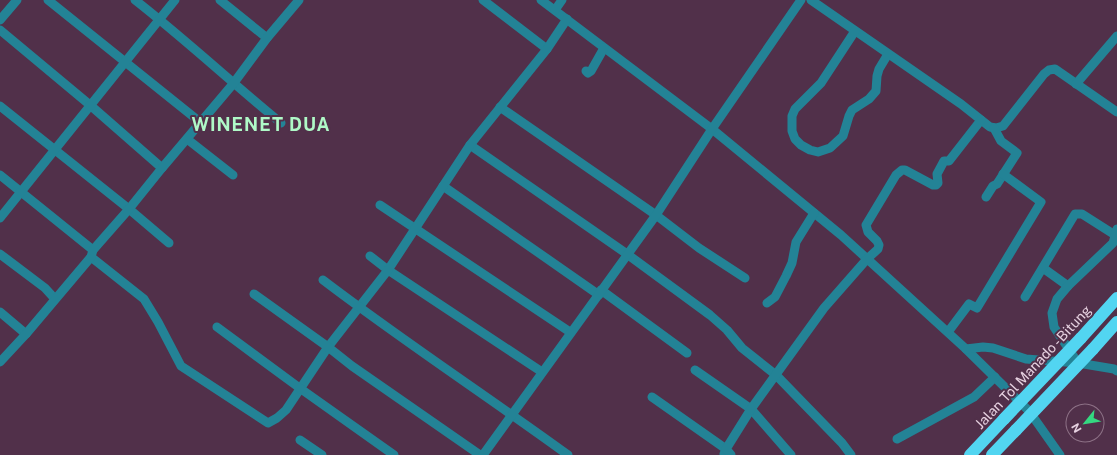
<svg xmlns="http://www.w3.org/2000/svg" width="1117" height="455" font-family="'Public Sans',sans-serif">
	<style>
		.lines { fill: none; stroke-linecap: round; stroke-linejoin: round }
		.minor { stroke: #238396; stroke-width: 9 }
		.highway { stroke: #52d5f1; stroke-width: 12 }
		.highway-bridge { stroke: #52d5f1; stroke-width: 12 }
		.labels { text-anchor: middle; stroke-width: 4; stroke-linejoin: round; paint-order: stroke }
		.street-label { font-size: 14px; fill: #e7d2e1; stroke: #51304a }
		.district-label { font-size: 18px; font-weight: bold; letter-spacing: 1px; fill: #aff9c7; stroke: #51304a }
	</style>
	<rect width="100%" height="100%" fill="#51304a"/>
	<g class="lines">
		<!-- minor -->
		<g class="minor">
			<polyline points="48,0 200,122"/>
			<path d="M135,0C185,39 232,83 281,123"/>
			<polyline points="220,0 267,38"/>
			<polyline points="483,0 547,49"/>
			<polyline points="541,0 712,129 841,235 966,349 1029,411 1060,455"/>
			<polyline points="811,0 961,104 990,127 996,128 1003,126 1044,74 1049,70 1055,69 1117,112"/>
			<polyline points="555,10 562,0"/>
			<polyline points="0,20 17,0"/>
			<polyline points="0,30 90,105 162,168"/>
			<polyline points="855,31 821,83 795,109 792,116 792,131 795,139 801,145 810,150 818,152 830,148 843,136 849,116 852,110 869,99 876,91 877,76 879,69 888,54"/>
			<polyline points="586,71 588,73 591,71 604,48"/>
			<polyline points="1076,84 1117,36"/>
			<polyline points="0,106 129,209 169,243"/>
			<polyline points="500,107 656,215 699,248 745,278"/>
			<polyline points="187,139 233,175"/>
			<polyline points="470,145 627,254 710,315 727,330 742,348 776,375 842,443 851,455"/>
			<polyline points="0,175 93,250"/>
			<polyline points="443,186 599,295"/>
			<polyline points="986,197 993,186 997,184 1017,153 1001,141 994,128"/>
			<polyline points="380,205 570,332"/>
			<polyline points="0,218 175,0"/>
			<polyline points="0,254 45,288 55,299"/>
			<polyline points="370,256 388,270 542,372"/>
			<polyline points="91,257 144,299 158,322 181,366 268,423 277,418 286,410 328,347 388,270 470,145 547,49 567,19"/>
			<polyline points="1043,268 1068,286"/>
			<path d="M323,280C403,341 487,396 568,455"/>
			<polyline points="601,290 687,353"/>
			<polyline points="254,294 328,347 352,366 480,455"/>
			<polyline points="1025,297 1075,214 1082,214 1115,235"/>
			<polyline points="767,303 775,297 786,276 792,263 796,242 814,213"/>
			<polyline points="0,312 26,334"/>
			<polyline points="217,327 301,389 394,455"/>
			<polyline points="948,332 969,304 977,308 1041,202 1003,174"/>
			<polyline points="966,349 983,347 993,348 1026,359 1078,363 1114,369 1117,371"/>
			<polyline points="0,362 26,334 91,257 93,250 129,209 162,168 233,84 267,38 299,0"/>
			<polyline points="1078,363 1054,327 1052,313 1057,299 1068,286 1113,243 1117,229"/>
			<polyline points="695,370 751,409 791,455"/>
			<polyline points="652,397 726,449 724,454"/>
			<polyline points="897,439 974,397 995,377"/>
			<polyline points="300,440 322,455"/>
			<polyline points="483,455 656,215 712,129 801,0"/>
			<polyline points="731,455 726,449 751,409 824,308 867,259 878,249 879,245 877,241 868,232 866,225 896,175 902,170 905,170 933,185 936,185 938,183 937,174 944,161 949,161 981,120"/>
		</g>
		<!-- highway -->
		<g class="highway">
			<polyline points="1081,338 1117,298"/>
			<polyline points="1093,349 1117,322"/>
			<polyline points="970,455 1004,419"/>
			<polyline points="992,455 1016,430"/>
		</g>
		<!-- highway-bridge -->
		<g class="highway-bridge">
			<polyline points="1004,419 1081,338"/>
			<polyline points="1016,430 1093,349"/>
		</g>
	</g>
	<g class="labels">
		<!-- street labels -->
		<g class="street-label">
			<text transform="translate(1033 367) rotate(-47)" y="5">Jalan Tol Manado - Bitung</text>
		</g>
		<!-- district labels -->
		<g class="district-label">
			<text x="261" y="131">WINENET DUA</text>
		</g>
	</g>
	<!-- north arrow -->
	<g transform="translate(1085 423) rotate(240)"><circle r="19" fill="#51304a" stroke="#8d7186"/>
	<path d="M0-3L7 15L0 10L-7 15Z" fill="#34d881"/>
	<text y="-6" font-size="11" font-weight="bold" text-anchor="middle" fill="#e7d2e1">N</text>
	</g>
</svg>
